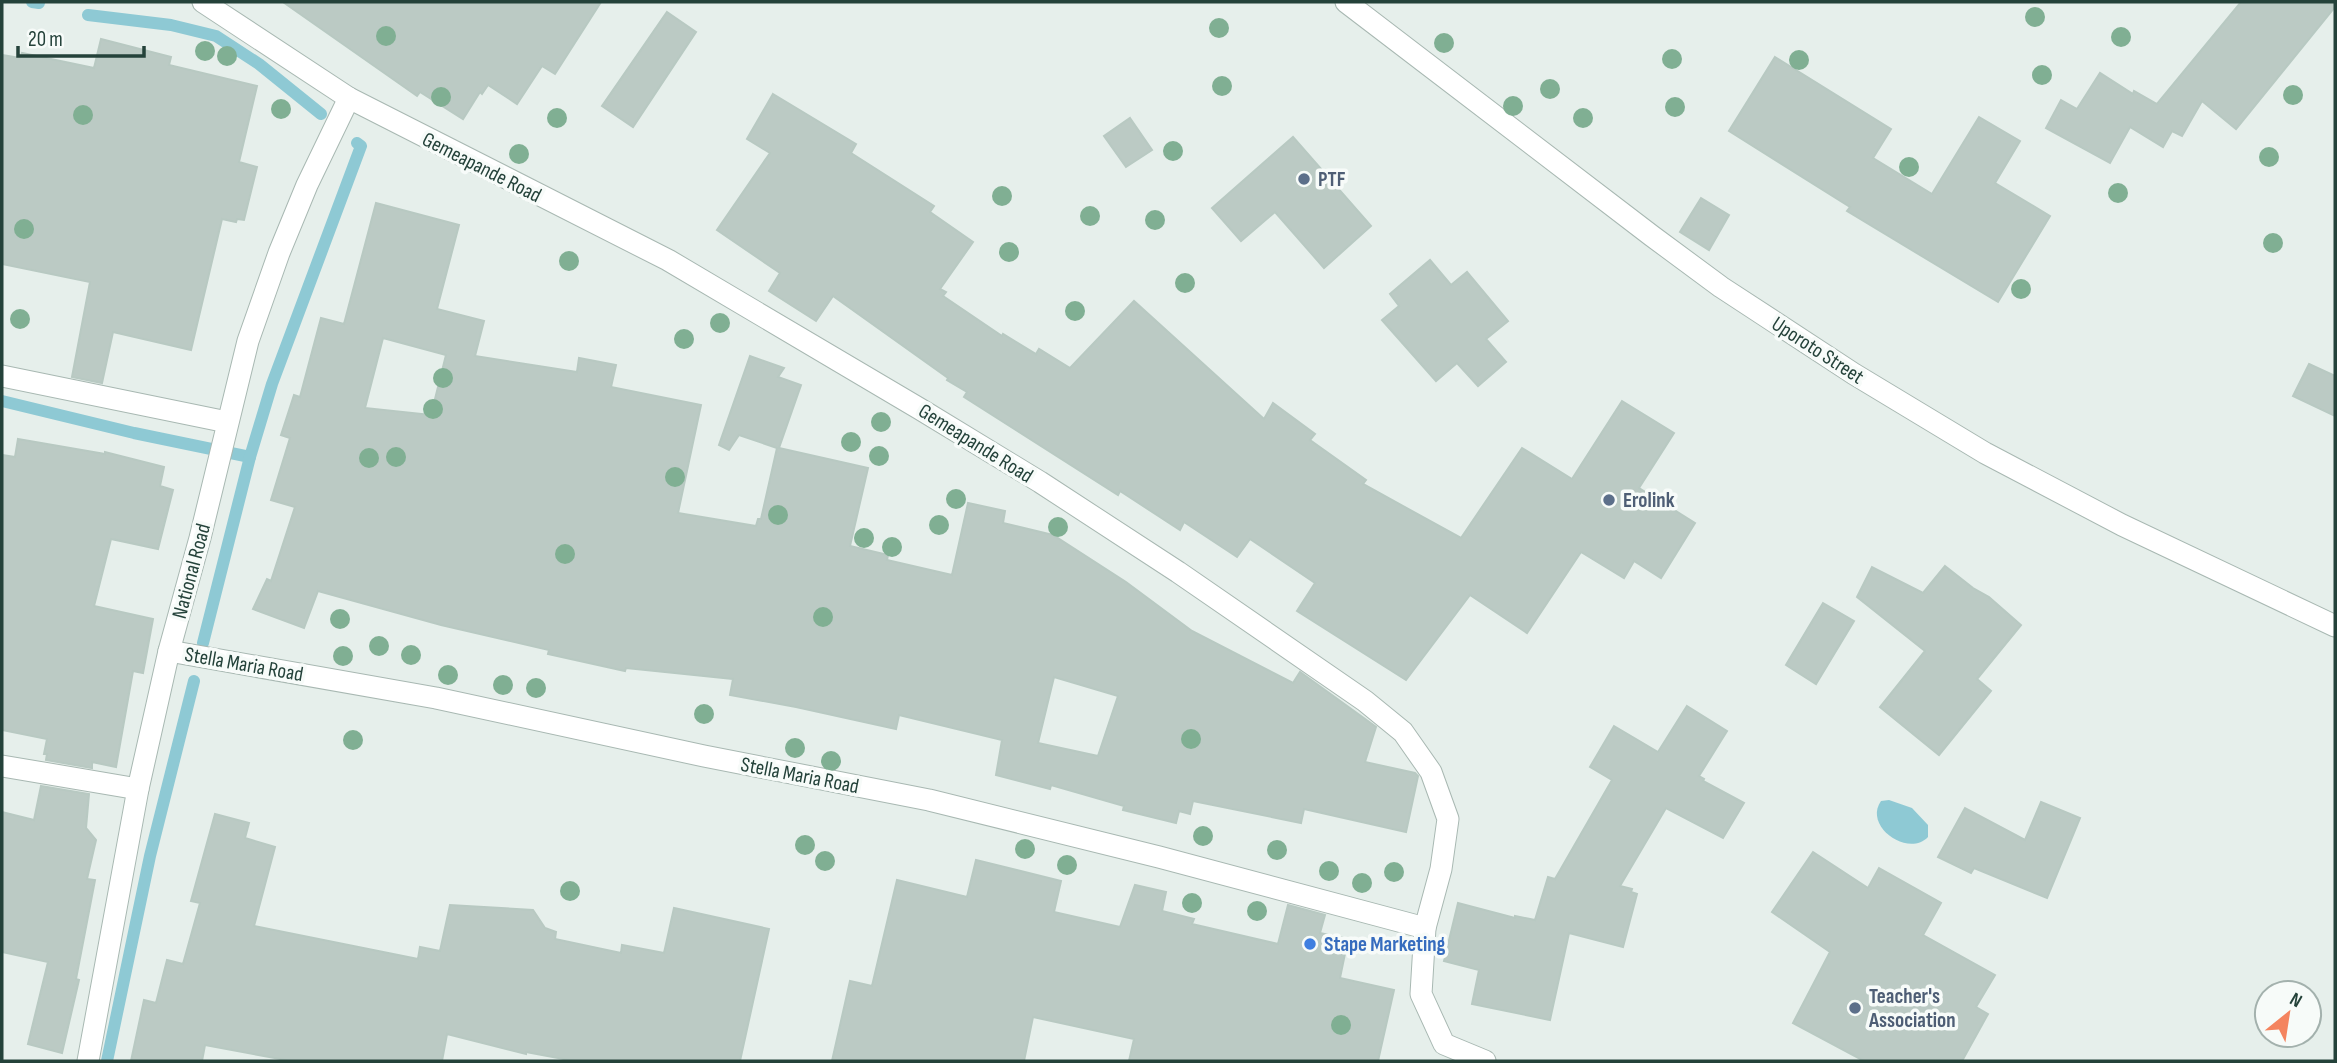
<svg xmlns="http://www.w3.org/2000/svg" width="2337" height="1063" font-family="'Sofia Sans Condensed',sans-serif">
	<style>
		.water { fill: #8ec9d4 }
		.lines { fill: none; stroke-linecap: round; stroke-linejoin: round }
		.stream { stroke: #8ec9d4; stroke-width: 12 }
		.building { fill: #bbcac4; stroke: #b8c9c2; stroke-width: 2; fill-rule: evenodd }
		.street-casing { stroke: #a8b8b2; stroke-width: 23 }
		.street { stroke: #fff; stroke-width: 21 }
		.tree { fill: #80af93 }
		.service-dot { fill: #5c6f8a; stroke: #f7fbf9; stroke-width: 2.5 }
		.shop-dot { fill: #3f7fe0; stroke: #f7fbf9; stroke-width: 2.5 }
		.labels { text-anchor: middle; stroke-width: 7; stroke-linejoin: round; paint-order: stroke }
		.street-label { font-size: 21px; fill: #24423a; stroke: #f7fbf9 }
		.service-label { font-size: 21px; font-weight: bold; fill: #4e5e75; stroke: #f7fbf9; text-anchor: start }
		.shop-label { font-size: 21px; font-weight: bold; fill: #366cbe; stroke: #f7fbf9; text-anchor: start }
	</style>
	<rect width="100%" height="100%" fill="#e6efeb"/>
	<!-- water -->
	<path class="water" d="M1889,800L1912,808L1928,825V837C1908,858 1863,826 1881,801Z"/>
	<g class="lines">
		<!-- stream -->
		<g class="stream">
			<polyline points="32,2 39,3"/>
			<polyline points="88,15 171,25 216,36 259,64 321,114"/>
			<polyline points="2,401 134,433 250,457"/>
			<polyline points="203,643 250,457 272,384 361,146 357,143"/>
			<polyline points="107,1061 150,856 194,681"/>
		</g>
	</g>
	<!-- building -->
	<g class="building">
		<polygon points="283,2 601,2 555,74 542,66 517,104 488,85 482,94 480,92 463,119 420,92 417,96"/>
		<polygon points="2241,2 2335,2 2335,7 2236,129 2202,101 2182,136 2172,131 2163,147 2130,127 2110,163 2046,128 2061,100 2077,109 2100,73 2133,94 2134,91 2157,104"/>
		<polygon points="667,12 696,32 633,127 602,106"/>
		<polygon points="101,39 171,57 169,65 257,86 239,162 257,167 244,220 237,219 236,222 222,219 191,350 113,332 102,383 72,377 90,282 2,264 2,55 20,58 22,53 94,68"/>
		<polygon points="1775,57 1891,129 1873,158 1932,194 1979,117 2020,141 1995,183 2050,216 1998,302 1847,211 1850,207 1729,131"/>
		<polygon points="773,94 856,144 851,153 934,206 930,212 973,242 940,289 946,292 943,296 1002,336 1003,334 1036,354 1039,349 1070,368 1134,301 1264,419 1273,403 1315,434 1310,440 1366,480 1363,484 1461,538 1522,448 1572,479 1622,401 1674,433 1639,488 1695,523 1661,578 1634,561 1624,578 1581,552 1527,633 1470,595 1406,680 1297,611 1315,583 1250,539 1237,557 1184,522 1180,530 1120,491 1118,495 964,397 967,392 947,380 948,378 833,296 816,321 769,291 780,273 717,230 770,153 747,139"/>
		<polygon points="1130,118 1152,150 1126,167 1104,136"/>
		<polygon points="1293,137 1371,226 1324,268 1275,212 1241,241 1212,208"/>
		<polygon points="1701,198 1729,215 1709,250 1680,232"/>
		<path d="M376,203L459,225L437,309L484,321L475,356L577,372L579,358L616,365L611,387L701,405L678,513L756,526L758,519H761L777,448L739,435L729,450L719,445L750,356L784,368L778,377L801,385L779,448L868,468L850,546L888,555L887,560L952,575L968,503L1005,511L1003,523L1053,535L1126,582L1192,631L1293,683L1300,672L1376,727L1365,762L1415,773L1418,776L1406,832L1304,809L1301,823L1193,801L1190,814L1179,811L1176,823L1123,810L1124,806L1051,785L1050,789L996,775L1002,740L899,715L896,729L796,707L730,695L733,679L626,668L625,671L548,654L549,650L441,625L318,591L304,628L253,609L267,579L271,581L295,507L271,500L290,438L281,435L294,395L300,397L321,318L344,324ZM383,338L446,355L431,415L365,408ZM1054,677L1118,696L1098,756L1038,743Z"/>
		<polygon points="1430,260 1451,285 1467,272 1508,321 1486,339 1506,362 1478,386 1457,363 1436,381 1382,320 1399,306 1390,294"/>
		<polygon points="2309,364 2335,376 2335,416 2293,396"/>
		<polygon points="18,439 105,454 105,452 164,467 160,486 173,490 158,549 111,539 94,606 153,619 143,673 133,671 116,767 92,762 92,768 46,760 47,754 44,754 47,739 2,730 2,455 15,457"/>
		<polygon points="1945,566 1973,588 1989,597 2021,625 1977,679 1991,691 1939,755 1880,707 1925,651 1857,597 1872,567 1923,593"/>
		<polygon points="1823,603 1854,621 1816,684 1786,665"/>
		<polygon points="1687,706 1727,731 1699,776 1704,779 1703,781 1744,803 1723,838 1666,808 1620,886 1632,889 1631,892 1637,894 1623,947 1569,933 1550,1020 1472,1004 1479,970 1444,961 1458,903 1515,918 1515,916 1535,920 1548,877 1555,879 1612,780 1590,767 1614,726 1658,752"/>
		<polygon points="41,786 89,794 86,828 96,840 87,879 95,880 76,979 79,980 62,1053 28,1044 48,962 2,952 2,812 34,820"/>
		<polygon points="2041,802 2080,818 2047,898 1974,868 1971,873 1938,857 1965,808 2025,840"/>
		<polygon points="215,814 249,823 245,838 275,847 254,926 418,959 420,947 440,951 450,905 533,910 545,928 556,932 555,939 621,953 622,945 664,953 674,908 769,929 740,1061 574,1061 526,1052 526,1054 447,1034 442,1061 291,1061 205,1045 202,1061 131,1061 144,1000 156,1003 167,960 183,964 200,903 191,901"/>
		<polygon points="1813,852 1868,888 1879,868 1941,903 1923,935 1995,975 1976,1007 1988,1014 1962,1061 1864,1061 1793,1023 1830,952 1772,912"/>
		<polygon points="976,860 1061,881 1054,912 1120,927 1135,885 1166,892 1162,911 1194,919 1192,924 1278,944 1288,905 1325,915 1320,933 1348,939 1340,978 1394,990 1378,1061 1129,1061 1134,1039 1033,1017 1024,1061 832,1061 850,981 872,986 897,880 967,897"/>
	</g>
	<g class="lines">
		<!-- street casing -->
		<g class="street-casing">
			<g id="street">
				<polyline points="203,2 349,98 668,260 920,409 1040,482 1178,572 1365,701 1403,732 1431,772 1448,819 1441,869 1425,928 1421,994 1444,1044 1485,1061"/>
				<polyline points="1346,2 1652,236 1721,287 1854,374 1985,453 2122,525 2335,626"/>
				<polyline points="2,376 227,422"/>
				<polyline points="169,651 436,698 704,756 929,800 1159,857 1425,928"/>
				<polyline points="2,766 138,789"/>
				<polyline points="88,1061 138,789 169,651 200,538 248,341 279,253 307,185 349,98"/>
			</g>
		</g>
		<!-- street -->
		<use href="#street" class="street"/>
	</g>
	<!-- trees -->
	<g class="tree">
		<circle cx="2035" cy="17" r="10"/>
		<circle cx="1219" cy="28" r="10"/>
		<circle cx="386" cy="36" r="10"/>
		<circle cx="2121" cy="37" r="10"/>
		<circle cx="1444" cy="43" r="10"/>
		<circle cx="205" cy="51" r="10"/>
		<circle cx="227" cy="56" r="10"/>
		<circle cx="1672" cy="59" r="10"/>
		<circle cx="1799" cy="60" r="10"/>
		<circle cx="2042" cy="75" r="10"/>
		<circle cx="1222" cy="86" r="10"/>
		<circle cx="1550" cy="89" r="10"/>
		<circle cx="2293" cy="95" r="10"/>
		<circle cx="441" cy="97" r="10"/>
		<circle cx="1513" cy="106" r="10"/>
		<circle cx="1675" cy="107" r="10"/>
		<circle cx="281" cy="109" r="10"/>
		<circle cx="83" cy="115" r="10"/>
		<circle cx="557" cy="118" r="10"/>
		<circle cx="1583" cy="118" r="10"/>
		<circle cx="1173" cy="151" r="10"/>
		<circle cx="519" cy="154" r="10"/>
		<circle cx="2269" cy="157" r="10"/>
		<circle cx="1909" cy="167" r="10"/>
		<circle cx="2118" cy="193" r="10"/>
		<circle cx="1002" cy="196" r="10"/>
		<circle cx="1090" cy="216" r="10"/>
		<circle cx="1155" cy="220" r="10"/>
		<circle cx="24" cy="229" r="10"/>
		<circle cx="2273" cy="243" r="10"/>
		<circle cx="1009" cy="252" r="10"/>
		<circle cx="569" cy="261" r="10"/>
		<circle cx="1185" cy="283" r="10"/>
		<circle cx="2021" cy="289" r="10"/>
		<circle cx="1075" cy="311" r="10"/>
		<circle cx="20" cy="319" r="10"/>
		<circle cx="720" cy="323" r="10"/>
		<circle cx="684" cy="339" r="10"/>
		<circle cx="443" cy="378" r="10"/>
		<circle cx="433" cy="409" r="10"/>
		<circle cx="881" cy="422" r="10"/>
		<circle cx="851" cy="442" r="10"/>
		<circle cx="879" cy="456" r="10"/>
		<circle cx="396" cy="457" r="10"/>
		<circle cx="369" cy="458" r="10"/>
		<circle cx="675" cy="477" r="10"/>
		<circle cx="956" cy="499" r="10"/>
		<circle cx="778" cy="515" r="10"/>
		<circle cx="939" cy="525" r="10"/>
		<circle cx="1058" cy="527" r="10"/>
		<circle cx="864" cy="538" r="10"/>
		<circle cx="892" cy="547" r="10"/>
		<circle cx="565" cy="554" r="10"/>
		<circle cx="823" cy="617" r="10"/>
		<circle cx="340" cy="619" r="10"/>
		<circle cx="379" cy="646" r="10"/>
		<circle cx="411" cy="655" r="10"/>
		<circle cx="343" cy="656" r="10"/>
		<circle cx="448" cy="675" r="10"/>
		<circle cx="503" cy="685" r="10"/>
		<circle cx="536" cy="688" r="10"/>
		<circle cx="704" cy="714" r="10"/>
		<circle cx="1191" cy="739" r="10"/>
		<circle cx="353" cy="740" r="10"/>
		<circle cx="795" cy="748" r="10"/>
		<circle cx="831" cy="761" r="10"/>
		<circle cx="1203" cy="836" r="10"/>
		<circle cx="805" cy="845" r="10"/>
		<circle cx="1025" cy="849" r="10"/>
		<circle cx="1277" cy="850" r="10"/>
		<circle cx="825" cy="861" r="10"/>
		<circle cx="1067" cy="865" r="10"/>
		<circle cx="1329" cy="871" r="10"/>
		<circle cx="1394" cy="872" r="10"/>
		<circle cx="1362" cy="883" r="10"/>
		<circle cx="570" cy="891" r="10"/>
		<circle cx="1192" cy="903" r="10"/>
		<circle cx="1257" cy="911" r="10"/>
		<circle cx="1341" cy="1025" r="10"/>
	</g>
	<!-- markers -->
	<g class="service-dot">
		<circle cx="1304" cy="179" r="7"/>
		<circle cx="1609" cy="500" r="7"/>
		<circle cx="1855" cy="1008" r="7"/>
	</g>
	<circle class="shop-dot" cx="1310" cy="944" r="7"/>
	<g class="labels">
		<!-- street labels -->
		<g class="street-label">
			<text transform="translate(482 167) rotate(27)" y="7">Gemeapande Road</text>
			<text transform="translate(1818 350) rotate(33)" y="7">Uporoto Street</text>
			<text transform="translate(976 443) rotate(32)" y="7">Gemeapande Road</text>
			<text transform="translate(191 571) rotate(-75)" y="7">National Road</text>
			<text transform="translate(244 664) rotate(10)" y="7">Stella Maria Road</text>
			<text transform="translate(800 775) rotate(11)" y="7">Stella Maria Road</text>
		</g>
		<!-- service labels -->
		<g class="service-label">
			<text x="1318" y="186">PTF</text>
			<text x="1623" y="507">Erolink</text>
			<text x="1869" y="1003">Teacher's<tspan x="1869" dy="24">Association</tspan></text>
		</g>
		<!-- shop labels -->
		<g class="shop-label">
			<text x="1324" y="951">Stape Marketing</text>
		</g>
	</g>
	<!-- border -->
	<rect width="2337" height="1063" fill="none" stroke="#24423a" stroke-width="7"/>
	<!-- north arrow -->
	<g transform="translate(2288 1014) rotate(30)"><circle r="33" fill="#f7fbf9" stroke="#a3b1ad" stroke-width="2"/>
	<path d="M0-5L12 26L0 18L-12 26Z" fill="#f4845f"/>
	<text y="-10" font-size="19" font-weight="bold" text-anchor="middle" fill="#24423a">N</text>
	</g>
	<!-- scale -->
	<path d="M18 46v10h126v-10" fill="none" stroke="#24423a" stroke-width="3.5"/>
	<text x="28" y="46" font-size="21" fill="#24423a" stroke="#f7fbf9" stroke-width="5" paint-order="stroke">20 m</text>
</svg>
